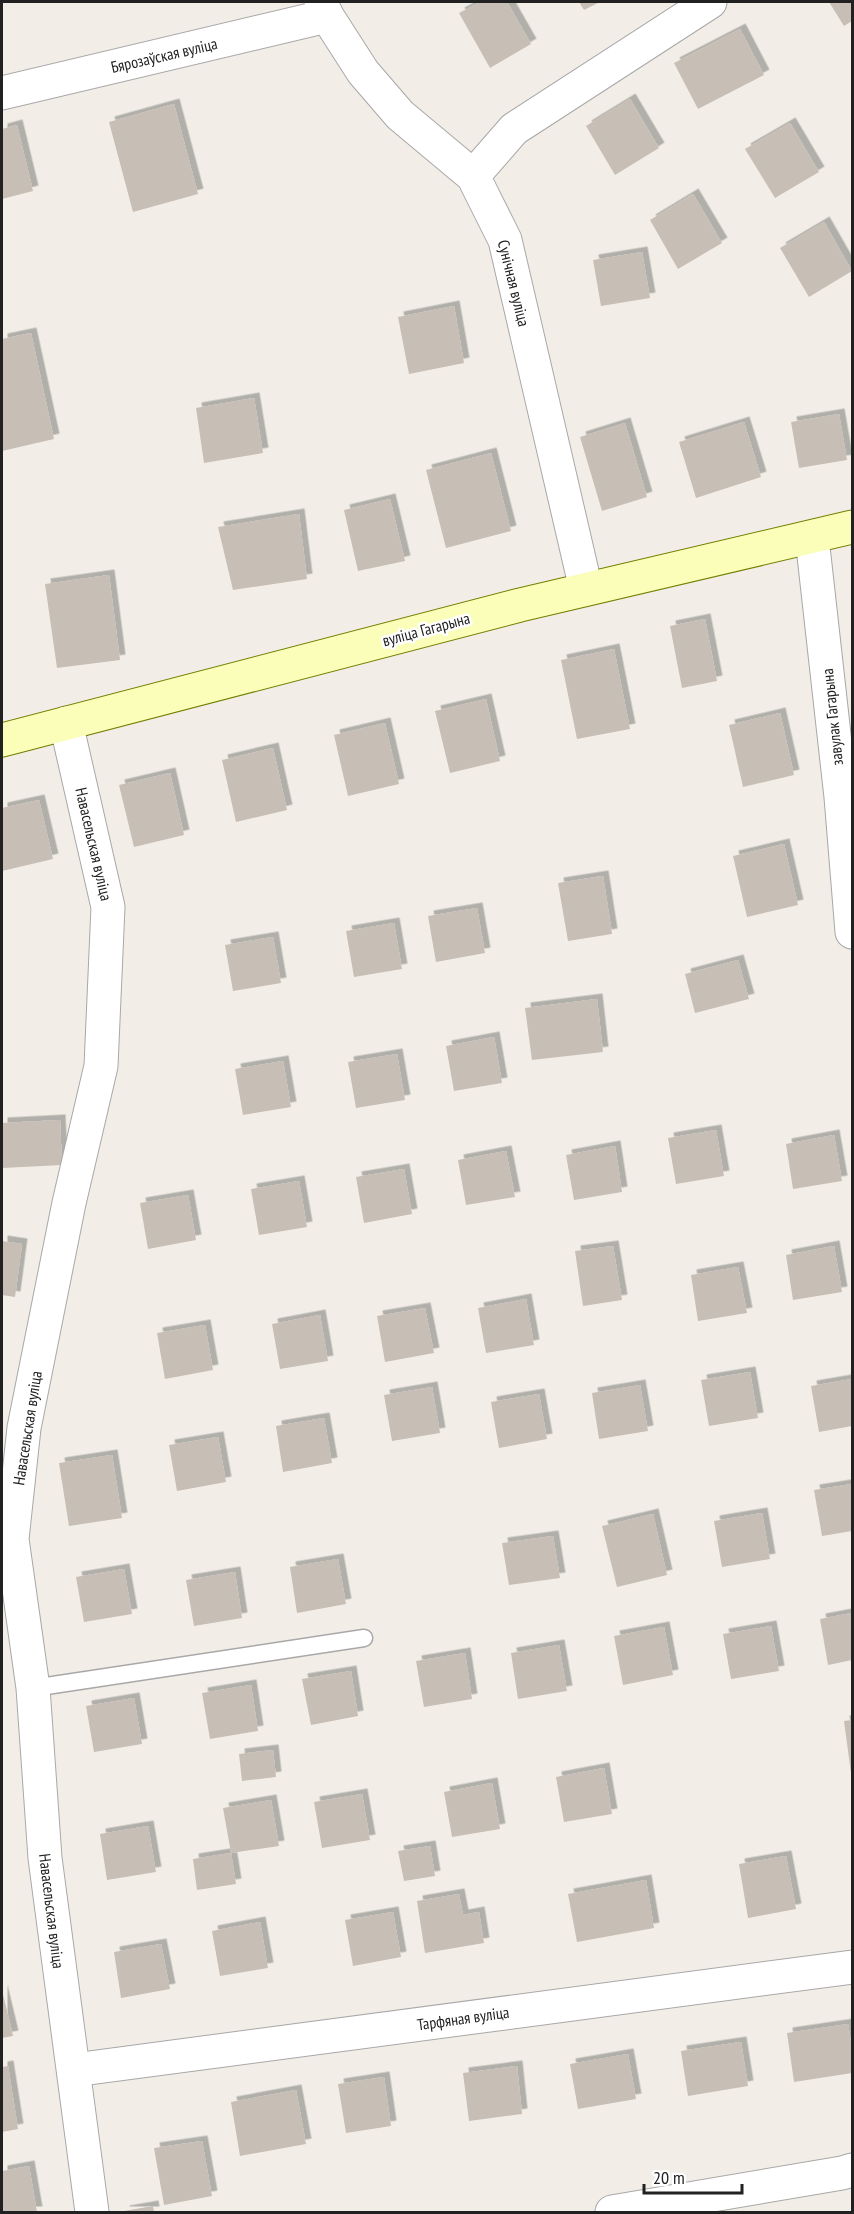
<svg xmlns="http://www.w3.org/2000/svg" width="854" height="2214" font-family="'PT Sans Narrow',sans-serif">
	<style>
		.building { fill: #c7beb6; filter: url(#shadow) }
		.lines { fill: none; stroke-linecap: round; stroke-linejoin: round }
		.lane-casing { stroke: #a8a8a8; stroke-width: 19 }
		.street-casing { stroke: #a8a8a8; stroke-width: 35 }
		.secondary-casing { stroke: #718000; stroke-width: 35 }
		.lane { stroke: #fff; stroke-width: 16 }
		.street { stroke: #fff; stroke-width: 33 }
		.secondary { stroke: #fafeb9; stroke-width: 33 }
		.labels { text-anchor: middle; stroke-width: 5; stroke-linejoin: round; paint-order: stroke }
		.street-label { font-size: 16px; fill: #212121; stroke: #fff }
	</style>
	<defs>
		<filter id="shadow"><feDropShadow dx="5.5" dy="-5.5" stdDeviation="0" flood-color="#0004"/></filter>
	</defs>
	<rect width="100%" height="100%" fill="#f2eee7"/>
	<!-- building -->
	<g class="building">
		<polygon points="480,2 507,2 531,44 490,68 459,13"/>
		<polygon points="579,2 600,2 584,10"/>
		<polygon points="829,2 852,2 852,21 844,26"/>
		<polygon points="740,29 764,75 698,109 674,63"/>
		<polygon points="630,99 659,148 615,175 586,126"/>
		<polygon points="174,104 198,194 133,212 109,122"/>
		<polygon points="790,123 819,172 775,198 745,149"/>
		<polygon points="17,125 33,191 2,199 2,129"/>
		<polygon points="693,194 722,243 678,269 650,220"/>
		<polygon points="824,222 852,271 809,297 780,248"/>
		<polygon points="642,252 650,298 601,306 593,260"/>
		<polygon points="454,306 464,363 409,374 398,317"/>
		<polygon points="31,333 54,439 2,451 2,339"/>
		<polygon points="254,398 263,453 204,463 196,408"/>
		<polygon points="839,414 847,460 799,468 791,422"/>
		<polygon points="744,422 761,477 696,498 679,442"/>
		<polygon points="625,423 647,497 602,511 580,437"/>
		<polygon points="491,453 511,531 446,548 426,470"/>
		<polygon points="390,499 405,561 358,571 344,510"/>
		<polygon points="299,514 307,579 233,590 218,527"/>
		<polygon points="109,575 120,660 57,668 45,584"/>
		<polygon points="705,619 717,681 682,688 670,626"/>
		<polygon points="614,649 630,729 577,739 561,660"/>
		<polygon points="486,699 500,761 450,773 435,711"/>
		<polygon points="780,713 794,775 743,787 729,725"/>
		<polygon points="385,723 399,784 348,796 334,735"/>
		<polygon points="273,748 287,810 236,822 222,760"/>
		<polygon points="170,773 184,835 134,847 119,785"/>
		<polygon points="39,800 53,859 2,871 2,808"/>
		<polygon points="784,844 798,905 747,917 733,856"/>
		<polygon points="603,876 612,934 568,941 558,883"/>
		<polygon points="477,908 485,953 436,962 428,916"/>
		<polygon points="394,923 402,969 354,977 346,931"/>
		<polygon points="273,937 281,983 233,991 225,945"/>
		<polygon points="738,960 749,999 695,1013 685,974"/>
		<polygon points="597,999 603,1052 532,1060 525,1008"/>
		<polygon points="494,1037 502,1083 454,1091 446,1046"/>
		<polygon points="397,1054 405,1100 356,1108 348,1062"/>
		<polygon points="283,1061 291,1107 243,1115 235,1069"/>
		<polygon points="60,1120 62,1165 2,1168 2,1123"/>
		<polygon points="716,1130 724,1176 676,1184 668,1138"/>
		<polygon points="834,1135 842,1181 793,1189 786,1144"/>
		<polygon points="615,1146 622,1192 574,1200 566,1155"/>
		<polygon points="506,1151 515,1197 466,1205 458,1160"/>
		<polygon points="404,1169 412,1214 364,1223 356,1177"/>
		<polygon points="299,1181 307,1227 259,1235 251,1189"/>
		<polygon points="188,1195 196,1240 148,1249 140,1203"/>
		<polygon points="2,1241 22,1244 15,1297 2,1295"/>
		<polygon points="613,1246 622,1300 583,1306 575,1251"/>
		<polygon points="834,1246 842,1292 793,1300 786,1255"/>
		<polygon points="738,1267 747,1313 698,1321 691,1275"/>
		<polygon points="526,1299 534,1345 486,1353 478,1308"/>
		<polygon points="425,1308 434,1353 385,1362 377,1316"/>
		<polygon points="320,1315 328,1361 280,1369 272,1324"/>
		<polygon points="205,1325 213,1370 165,1379 157,1333"/>
		<polygon points="750,1372 758,1418 709,1426 701,1380"/>
		<polygon points="852,1379 852,1426 819,1432 811,1386"/>
		<polygon points="640,1385 648,1431 599,1439 592,1393"/>
		<polygon points="432,1387 440,1433 392,1441 384,1395"/>
		<polygon points="539,1394 547,1439 499,1448 491,1402"/>
		<polygon points="324,1418 332,1463 283,1472 276,1426"/>
		<polygon points="218,1437 226,1482 177,1491 169,1445"/>
		<polygon points="112,1455 122,1518 69,1526 59,1463"/>
		<polygon points="852,1484 852,1531 822,1536 814,1490"/>
		<polygon points="762,1513 770,1559 722,1567 714,1521"/>
		<polygon points="653,1514 667,1575 617,1587 602,1526"/>
		<polygon points="553,1536 560,1578 509,1585 502,1543"/>
		<polygon points="338,1559 346,1604 297,1613 290,1567"/>
		<polygon points="124,1569 132,1614 84,1622 76,1577"/>
		<polygon points="235,1572 242,1618 194,1626 186,1580"/>
		<polygon points="852,1613 852,1660 828,1665 820,1619"/>
		<polygon points="771,1626 779,1671 731,1679 723,1634"/>
		<polygon points="664,1627 673,1675 623,1685 614,1636"/>
		<polygon points="559,1645 567,1691 518,1699 511,1653"/>
		<polygon points="465,1653 472,1699 424,1707 416,1661"/>
		<polygon points="351,1671 358,1716 311,1725 302,1679"/>
		<polygon points="251,1685 258,1731 210,1739 202,1693"/>
		<polygon points="134,1698 142,1744 94,1752 86,1706"/>
		<polygon points="852,1720 852,1772 851,1773 844,1721"/>
		<polygon points="273,1750 276,1777 242,1781 239,1754"/>
		<polygon points="604,1768 612,1814 564,1822 556,1777"/>
		<polygon points="492,1783 500,1829 452,1837 444,1792"/>
		<polygon points="362,1794 370,1840 322,1848 314,1802"/>
		<polygon points="271,1800 279,1846 231,1853 223,1808"/>
		<polygon points="148,1826 156,1872 107,1880 100,1834"/>
		<polygon points="430,1846 435,1876 404,1881 398,1851"/>
		<polygon points="231,1853 236,1884 197,1890 193,1859"/>
		<polygon points="786,1856 796,1909 748,1918 739,1864"/>
		<polygon points="646,1880 654,1928 577,1942 568,1894"/>
		<polygon points="459,1894 463,1915 479,1912 484,1943 425,1953 417,1901"/>
		<polygon points="393,1912 401,1957 353,1966 345,1920"/>
		<polygon points="260,1922 268,1968 220,1976 212,1931"/>
		<polygon points="161,1944 170,1989 121,1998 114,1952"/>
		<polygon points="2,1990 13,2036 2,2038"/>
		<polygon points="848,2024 852,2049 852,2073 794,2082 787,2033"/>
		<polygon points="741,2042 748,2086 688,2096 681,2051"/>
		<polygon points="628,2054 636,2099 578,2109 570,2064"/>
		<polygon points="8,2066 18,2129 2,2132 2,2067"/>
		<polygon points="517,2066 522,2114 469,2121 463,2073"/>
		<polygon points="384,2077 391,2126 346,2133 338,2084"/>
		<polygon points="296,2090 306,2144 240,2156 231,2102"/>
		<polygon points="202,2141 212,2196 164,2205 154,2148"/>
		<polygon points="29,2166 37,2212 2,2212 2,2171"/>
		<polygon points="153,2206 154,2212 124,2212 124,2211"/>
	</g>
	<g class="lines">
		<!-- lane casing -->
		<g class="lane-casing">
			<polyline id="lane" points="33,1688 364,1638"/>
		</g>
		<!-- street casing -->
		<g class="street-casing">
			<g id="street">
				<polyline points="321,2 327,16 363,72 400,115 473,176 505,240 586,589"/>
				<polyline points="2,93 327,16"/>
				<polyline points="473,176 514,129 710,2"/>
				<polyline points="812,538 841,797 852,932"/>
				<polyline points="66,723 108,907 101,1066 69,1203 24,1428 12,1539 33,1688 45,1858 92,2212"/>
				<polyline points="74,2070 852,1967"/>
				<polyline points="612,2212 842,2173 852,2170"/>
			</g>
		</g>
		<!-- secondary casing -->
		<g class="secondary-casing">
			<polyline id="secondary" points="2,740 520,605 852,527"/>
		</g>
		<!-- lane -->
		<use href="#lane" class="lane"/>
		<!-- street -->
		<use href="#street" class="street"/>
		<!-- secondary -->
		<use href="#secondary" class="secondary"/>
	</g>
	<g class="labels">
		<!-- street labels -->
		<g class="street-label">
			<text transform="translate(164 55) rotate(-13)" y="6">Бярозаўская вуліца</text>
			<text transform="translate(514 283) rotate(76)" y="6">Сунічная вуліца</text>
			<text transform="translate(426 629) rotate(-15)" y="6">вуліца Гагарына</text>
			<text transform="translate(832 717) rotate(-96)" y="6">завулак Гагарына</text>
			<text transform="translate(94 844) rotate(77)" y="6">Навасельская вуліца</text>
			<text transform="translate(27 1428) rotate(-81)" y="6">Навасельская вуліца</text>
			<text transform="translate(52 1911) rotate(83)" y="6">Навасельская вуліца</text>
			<text transform="translate(463 2018) rotate(-8)" y="6">Тарфяная вуліца</text>
		</g>
	</g>
	<!-- border -->
	<rect width="854" height="2214" fill="none" stroke="#212121" stroke-width="6"/>
	<!-- scale -->
	<path d="M644 2184v9h98v-9" fill="none" stroke="#212121" stroke-width="3"/>
	<text x="653" y="2184" font-size="18" fill="#212121" stroke="#ffffff" stroke-width="4.5" paint-order="stroke">20 m</text>
</svg>
